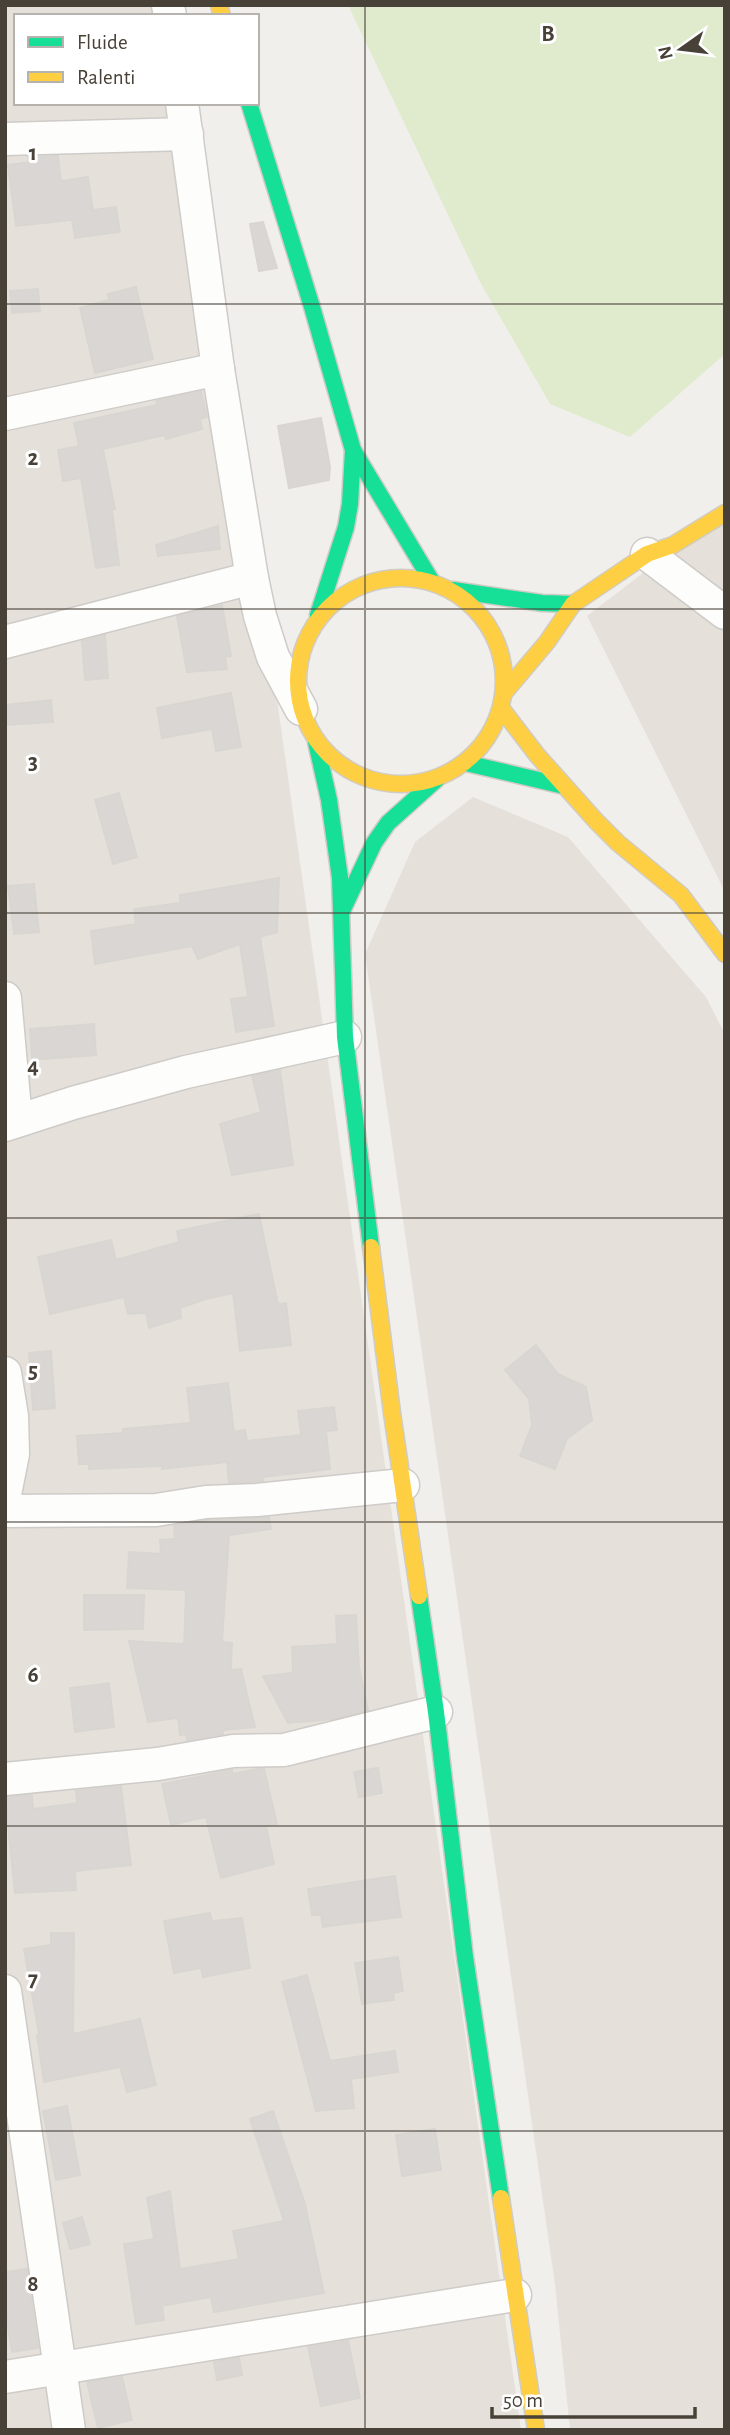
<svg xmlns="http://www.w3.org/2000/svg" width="730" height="2435" font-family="'Alegreya Sans',sans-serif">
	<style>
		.residential { fill: #e5e1da }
		.green { fill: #e0ebcd }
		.building { fill: #d9d6d3; stroke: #d9d6d2; stroke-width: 2 }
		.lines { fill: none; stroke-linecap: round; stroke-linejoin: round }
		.street-casing { stroke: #cecbc8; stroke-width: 35 }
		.fast-casing { stroke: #d0ccc3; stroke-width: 19 }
		.slow-casing { stroke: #d0ccc3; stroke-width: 19 }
		.street { stroke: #fdfdfc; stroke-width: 32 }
		.fast { stroke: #16e098; stroke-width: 16 }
		.slow { stroke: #ffcf43; stroke-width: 16 }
		.grid { fill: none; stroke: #484138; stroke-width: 2; stroke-opacity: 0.55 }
		.grid-label { font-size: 23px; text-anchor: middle; font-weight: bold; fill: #484138; stroke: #fff; stroke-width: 6; stroke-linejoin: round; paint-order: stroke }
	</style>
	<rect width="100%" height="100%" fill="#f1efec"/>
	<!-- residential -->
	<g class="residential">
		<polygon points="5,5 179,5 181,16 16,16 16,103 193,103 521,2430 5,2430"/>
		<polygon points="725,510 725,892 587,616"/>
		<polygon points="473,797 568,837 706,997 725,1034 725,2430 570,2430 555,2285 365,954 415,842"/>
	</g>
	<!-- green -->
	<polygon class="green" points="348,5 725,5 725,354 630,437 550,404 480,282"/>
	<!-- building -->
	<g class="building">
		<polygon points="58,156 61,181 88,177 93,210 116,207 120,232 75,238 72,220 16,226 8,165 29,162 28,157"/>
		<polygon points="263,222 277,268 259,271 250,224"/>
		<polygon points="136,287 153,359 95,373 80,308 109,300 108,294"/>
		<polygon points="38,289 40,311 12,313 10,291"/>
		<polygon points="201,391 207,417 200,419 202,429 166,439 165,435 103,449 115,509 112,510 119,565 96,568 81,478 63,481 58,450 79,446 74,423 157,405 156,401"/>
		<polygon points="321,418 330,467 329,480 289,488 278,426"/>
		<polygon points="218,526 220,549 158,556 156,545"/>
		<polygon points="222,605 231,656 225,657 227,669 187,672 177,616"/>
		<polygon points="105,635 108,678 85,680 82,641"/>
		<polygon points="231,693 241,747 216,751 212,729 162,738 157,708"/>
		<polygon points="51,700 53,722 5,725 5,705"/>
		<polygon points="119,793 137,857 113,864 95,800"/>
		<polygon points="279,878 277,932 260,937 274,1026 236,1032 231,999 248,997 240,944 198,959 192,946 95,964 91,931 136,924 134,909 180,903 180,895"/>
		<polygon points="34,884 39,932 14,934 8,886"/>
		<polygon points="94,1024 96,1055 32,1060 30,1029"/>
		<polygon points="280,1070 293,1165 232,1175 220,1124 261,1112 252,1076"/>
		<polygon points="259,1214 278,1304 286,1303 291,1345 240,1351 233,1293 206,1299 180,1308 181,1318 149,1328 146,1313 128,1314 124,1297 50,1314 38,1257 111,1240 116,1260 179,1242 177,1231"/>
		<polygon points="536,1345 558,1374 586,1387 592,1420 567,1439 555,1469 520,1456 532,1425 529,1399 505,1370"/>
		<polygon points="51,1351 55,1408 33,1410 29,1353"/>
		<polygon points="228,1383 234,1432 245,1430 247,1441 301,1435 298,1411 334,1407 337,1430 326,1431 330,1469 263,1477 263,1481 229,1483 227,1462 162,1469 162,1466 89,1469 89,1464 79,1464 77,1436 123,1433 123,1429 191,1423 187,1388"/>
		<polygon points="269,1517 271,1529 229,1535 222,1642 232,1643 231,1670 241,1669 255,1727 223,1730 223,1734 187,1740 186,1734 180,1735 178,1718 148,1722 129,1641 184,1644 186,1590 127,1588 129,1552 161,1554 160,1540 175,1539 174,1526 208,1520"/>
		<polygon points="84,1595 144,1595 143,1629 84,1630"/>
		<polygon points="356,1615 359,1667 368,1710 334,1719 288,1723 263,1676 293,1673 292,1647 337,1644 336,1616"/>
		<polygon points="109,1683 114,1727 75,1732 70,1688"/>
		<polygon points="378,1768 382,1793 359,1797 354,1772"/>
		<polygon points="257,1769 264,1769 277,1824 266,1826 274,1864 221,1878 206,1817 171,1825 162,1784 232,1770 233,1774"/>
		<polygon points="121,1786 131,1865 75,1871 76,1890 15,1893 5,1797 32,1795 33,1809 77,1803 76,1791"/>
		<polygon points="395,1876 401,1917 323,1927 321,1915 312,1915 308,1889"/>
		<polygon points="210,1913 212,1921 242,1918 250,1968 203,1977 201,1968 174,1973 164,1921"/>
		<polygon points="51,1933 74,1933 73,2034 140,2019 156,2085 127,2092 120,2067 44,2082 37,2035 39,2034 24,1949 51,1945"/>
		<polygon points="398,1957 403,1991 393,1993 394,2000 362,2004 355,1963"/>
		<polygon points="307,1975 330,2061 395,2051 398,2072 351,2079 354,2108 316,2111 282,1982"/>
		<polygon points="67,2106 80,2175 56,2180 43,2111"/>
		<polygon points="273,2111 305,2204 324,2293 214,2312 211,2297 162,2306 164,2320 136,2324 124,2244 154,2239 147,2198 170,2191 180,2269 239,2259 233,2231 284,2221 250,2119"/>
		<polygon points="435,2129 441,2170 402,2176 396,2135"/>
		<polygon points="82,2217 90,2244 70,2249 63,2223"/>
		<polygon points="27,2269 38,2348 12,2352 5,2306 5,2272"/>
		<polygon points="348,2341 360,2398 321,2406 308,2347"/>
		<polygon points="239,2358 242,2375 217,2380 214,2362"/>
		<polygon points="122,2377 132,2420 98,2428 87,2382"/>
	</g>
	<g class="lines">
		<!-- street casing -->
		<g class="street-casing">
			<g id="street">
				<polyline points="168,5 170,16"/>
				<polyline points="182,103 218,369 252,578 260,616 273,657 301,709"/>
				<polyline points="5,139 187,134"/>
				<polyline points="5,414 218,369"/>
				<polyline points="647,554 725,613"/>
				<polyline points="5,642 252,578"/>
				<polyline points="5,998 16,1120"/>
				<polyline points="5,1125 73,1103 186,1072 345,1037"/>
				<polyline points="5,1373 12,1416 13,1454 5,1494"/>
				<polyline points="5,1511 156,1510 206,1502 257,1500 403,1485"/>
				<polyline points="5,1779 158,1764 233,1751 284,1750 436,1712"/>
				<polyline points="5,1991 69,2430"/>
				<polyline points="5,2377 515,2295"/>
			</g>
		</g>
		<!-- fast casing -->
		<g class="fast-casing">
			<g id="fast">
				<polyline points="249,103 312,307 353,450 431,580"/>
				<polyline points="453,590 542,603 573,604"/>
				<polyline points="318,615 346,527 350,504 353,450"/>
				<polyline points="316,742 329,800 340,878 345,1037 371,1247"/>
				<polyline points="466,763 564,786"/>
				<polyline points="343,909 374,843 388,823 437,779"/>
				<polyline points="419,1596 436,1712 465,1957 501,2198"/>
			</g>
		</g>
		<!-- slow casing -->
		<g class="slow-casing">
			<g id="slow">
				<polyline points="219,5 222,16"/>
				<circle cx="401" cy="681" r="103"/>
				<polyline points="504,693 547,642 573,604 647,554 673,545 725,513"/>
				<polyline points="501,708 537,755 596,821 618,843 681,895 725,954"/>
				<polyline points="371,1247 392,1413 419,1596"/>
				<polyline points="501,2198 536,2430"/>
			</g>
		</g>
		<!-- street -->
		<use href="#street" class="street"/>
		<!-- fast -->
		<use href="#fast" class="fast"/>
		<!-- slow -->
		<use href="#slow" class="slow"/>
	</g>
	<!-- grid -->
	<path class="grid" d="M365,5V2430M5,304H725M5,609H725M5,913H725M5,1218H725M5,1522H725M5,1826H725M5,2131H725"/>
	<g class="grid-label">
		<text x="548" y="41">B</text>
		<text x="33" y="160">1</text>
		<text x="33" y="465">2</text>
		<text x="33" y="769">3</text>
		<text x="33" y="1073">4</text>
		<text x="33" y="1378">5</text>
		<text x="33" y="1682">6</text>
		<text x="33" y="1986">7</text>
		<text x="33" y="2291">8</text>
	</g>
	<!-- border -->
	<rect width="730" height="2435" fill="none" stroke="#484138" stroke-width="14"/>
	<!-- legend -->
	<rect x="14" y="14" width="245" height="91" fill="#ffffff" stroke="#b6b3af" stroke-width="2"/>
	<rect x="28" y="37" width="35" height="10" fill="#16e098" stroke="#b6b3af" stroke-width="2"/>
	<text x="77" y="49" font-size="21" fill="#484138">Fluide</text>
	<rect x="28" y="72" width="35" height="10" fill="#ffcf43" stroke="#b6b3af" stroke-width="2"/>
	<text x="77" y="84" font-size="21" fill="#484138">Ralenti</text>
	<!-- north arrow -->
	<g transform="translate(681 49) rotate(256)" stroke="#ffffff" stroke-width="5" paint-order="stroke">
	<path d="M0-5L12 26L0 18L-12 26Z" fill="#484138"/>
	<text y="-10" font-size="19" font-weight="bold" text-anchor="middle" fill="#484138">N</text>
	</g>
	<!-- scale -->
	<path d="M492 2407v10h203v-10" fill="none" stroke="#484138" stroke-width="3.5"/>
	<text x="503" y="2407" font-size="21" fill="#484138" stroke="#ffffff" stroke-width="5" paint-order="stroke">50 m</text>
</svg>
